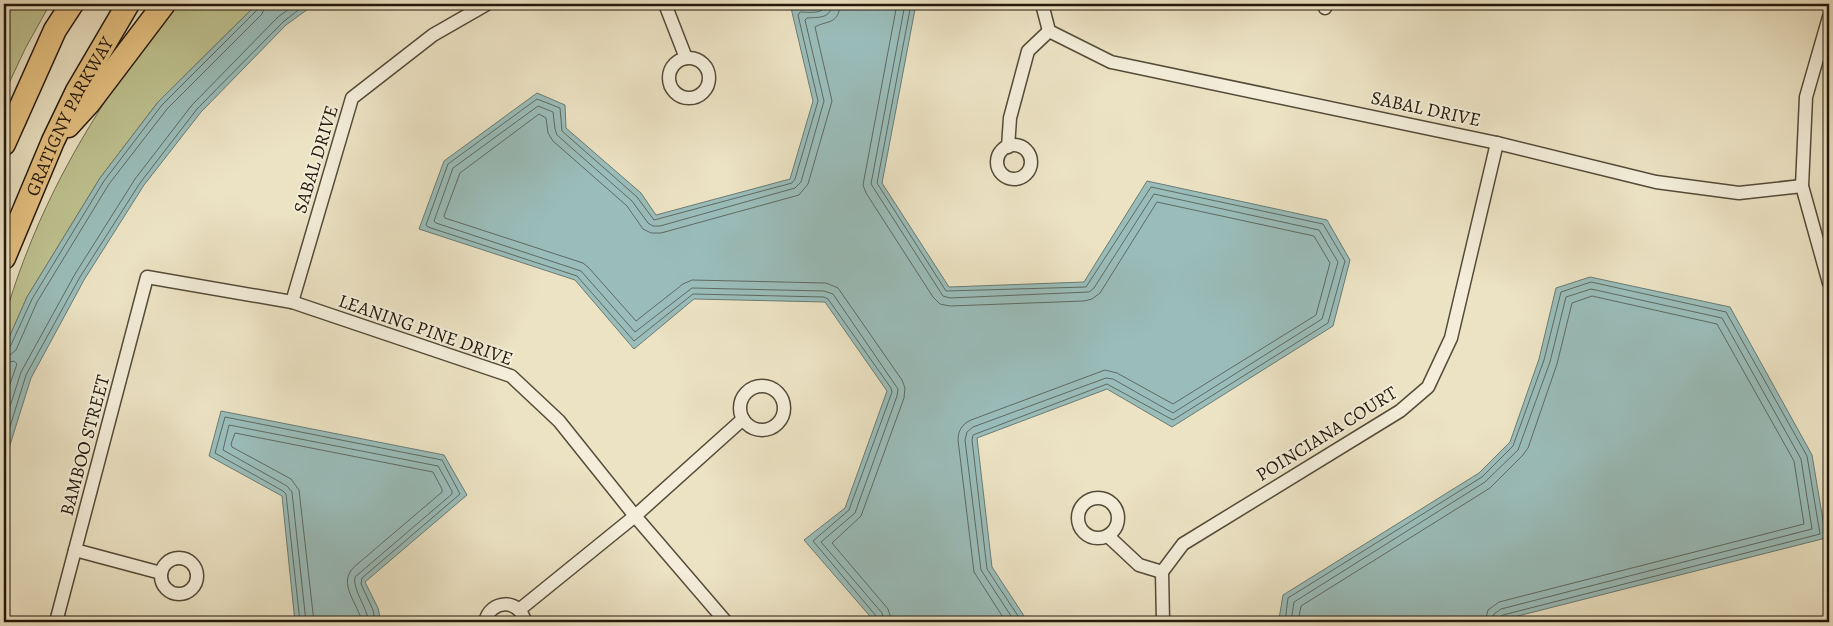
<svg xmlns="http://www.w3.org/2000/svg" width="1833" height="626" font-family="Alegreya,serif">
	<style>
		.green { fill: #bec290; stroke: #706d4d }
		.water { fill: #9abdba; stroke: #6a7b74 }
		.lines { fill: none; stroke-linecap: round; stroke-linejoin: round }
		.shore { stroke: #5e6a62; stroke-width: 1 }
		.minor-casing { stroke: #554b38; stroke-width: 15 }
		.motorway-casing { stroke: #23180a; stroke-width: 25 }
		.minor { stroke: #f3edd9; stroke-width: 12 }
		.motorway { stroke: #e6c282; stroke-width: 22 }
		.labels { text-anchor: middle; stroke-width: 4; stroke-linejoin: round; paint-order: stroke }
		.street-label { font-size: 19px; fill: #23180a; stroke: #f3edd9 }
	</style>
	<rect width="100%" height="100%" fill="#ece3c4"/>
	<filter id="stains"><feTurbulence type="fractalNoise" baseFrequency=".004" numOctaves="4"/><feColorMatrix values="0 0 0 0 .2 0 0 0 0 .09 0 0 0 0 .02 0 0 0 .5 -.17"/></filter>
	<radialGradient id="worn" r=".72"><stop offset=".6" stop-color="#630" stop-opacity="0"/><stop offset="1" stop-color="#630" stop-opacity=".3"/></radialGradient>
	<!-- green -->
	<g class="green">
		<polygon points="7,4 50,4 25,49 4,94 4,14"/>
		<path d="M176,4H257L158,102L100,178L27,297L4,349C4,341 2,331 4,322C9,301 17,278 25,257C60,165 114,81 176,4Z"/>
	</g>
	<!-- water -->
	<g class="water">
		<polygon points="257,4 315,4 286,25 201,112 144,185 84,280 31,378 4,464 4,349 27,297 100,178 158,102"/>
		<polygon points="864,4 916,4 882,183 949,287 1084,282 1147,181 1327,220 1350,260 1333,326 1172,427 1107,389 977,438 992,567 1028,622 875,622 804,540 845,508 887,391 825,302 694,299 634,349 575,280 419,229 444,161 537,93 565,105 566,128 641,193 656,215 790,179 813,101 791,8"/>
		<polygon points="1590,277 1730,307 1812,455 1826,538 1494,622 1281,622 1279,619 1283,595 1479,473 1510,442 1539,359 1556,288"/>
		<polygon points="221,411 444,455 467,495 365,582 378,608 381,622 295,622 282,496 209,456"/>
	</g>
	<g class="lines">
		<!-- shore -->
		<g class="shore">
			<path d="M826,4C824,15 809,12 800,12L798,15L818,101L795,179L792,183L654,220L637,197L562,131L560,108L537,99L448,164L426,225L428,227L577,276L634,341L693,294L824,297L828,299L891,388L892,392L849,510L813,541L877,617L878,622"/>
			<path d="M832,4C831,19 819,17 807,18L805,20L824,101L801,182L795,188L660,226H653L648,223L632,201L557,135L555,129L553,112L538,106L453,168L434,221L436,223L581,271L635,332L692,288L824,291L833,294L898,389L897,396L855,513L821,542L882,613L884,622"/>
			<path d="M840,4C839,25 827,20 815,27L832,101L808,184L799,195L661,233H651L643,229L627,206L553,141L548,133L546,118L539,114L460,173L444,216L445,218L583,263L589,268L636,321L683,284L692,280L826,283L838,288L902,380L905,388L904,398L861,516L832,543L888,609L892,622"/>
			<path d="M897,4L863,185L866,193L933,297L940,304L950,306L1084,301L1092,299L1100,293L1157,202L1314,236L1330,263L1316,315L1173,404L1117,373L1105,370L971,420C962,424 958,431 958,440L974,572L1006,622"/>
			<polyline points="905,4 871,184 943,296 950,298 1089,292 1094,288 1154,194 1319,230 1338,262 1322,319 1173,413 1113,379 1106,378 973,427 967,432 965,440 981,570 1015,622"/>
			<polyline points="911,4 877,183 946,291 1086,287 1151,187 1323,224 1345,261 1328,323 1173,420 1107,384 973,435 972,440 987,569 1022,622"/>
			<polyline points="4,349 10,347 32,299 104,181 162,105 258,9 260,4"/>
			<polyline points="4,356 10,355 16,350 37,302 109,184 167,109 262,14 266,4"/>
			<polyline points="4,363 14,361 17,364 4,401"/>
			<polyline points="4,425 21,372 75,274 135,179 192,105 278,17 296,4"/>
			<polyline points="4,446 26,375 80,277 140,183 197,109 283,22 306,4"/>
			<polyline points="300,622 286,494 283,491 215,453 225,417 442,460 460,494 362,578 361,584 373,610 375,622"/>
			<path d="M306,622L292,492L287,486L223,450L229,425L438,466L452,491V494L355,577C352,588 367,608 369,622"/>
			<path d="M314,622L299,490L291,479L232,447L231,444L235,433L433,472L442,489V492L354,567C337,584 358,603 362,622"/>
			<polyline points="1285,622 1288,598 1482,477 1513,446 1544,360 1561,292 1591,282 1726,312 1807,456 1820,534 1503,615 1499,618 1498,622"/>
			<polyline points="1291,622 1294,602 1485,482 1518,450 1550,362 1566,297 1591,289 1722,318 1801,459 1812,529 1501,609 1494,614 1492,622"/>
			<polyline points="1298,622 1301,606 1490,488 1523,455 1528,448 1557,364 1572,303 1592,296 1717,324 1794,461 1804,524 1499,602 1488,610 1485,622"/>
		</g>
		<!-- minor casing -->
		<g class="minor-casing">
			<g id="minor">
				<polyline points="665,4 686,58"/>
				<polyline points="1042,4 1049,31 1111,62 1497,143 1656,182 1739,193 1802,186"/>
				<polyline points="1325,8 1327,4"/>
				<polyline points="1829,17 1806,97 1802,186 1829,283"/>
				<circle cx="689" cy="78" r="20"/>
				<circle cx="1014" cy="162" r="17"/>
				<polyline points="1008,147 1010,118 1028,51 1049,31"/>
				<polyline points="292,302 352,98 433,35 487,4"/>
				<circle cx="762" cy="408" r="22"/>
				<circle cx="1098" cy="518" r="20"/>
				<polyline points="1108,536 1139,565 1162,572"/>
				<polyline points="75,550 161,573"/>
				<circle cx="179" cy="576" r="18"/>
				<polyline points="519,610 635,516 743,419"/>
				<polyline points="56,622 147,277 292,302 511,376 559,421 635,516 726,622"/>
				<path d="M485,622C490,599 520,598 525,622"/>
				<polyline points="1163,622 1162,572 1183,544 1400,411 1428,387 1451,338 1497,143"/>
			</g>
		</g>
		<!-- motorway casing -->
		<g class="motorway-casing">
			<g id="motorway">
				<polyline points="68,126 89,103 164,4"/>
				<polyline points="4,144 55,30 72,4"/>
				<path id="s1" d="M4,258L53,141L77,91L128,4"/>
			</g>
		</g>
		<!-- minor -->
		<use href="#minor" class="minor"/>
		<!-- motorway -->
		<use href="#motorway" class="motorway"/>
	</g>
	<g class="labels">
		<!-- street labels -->
		<g class="street-label">
			<text transform="translate(1426 108) rotate(12)" y="7">SABAL DRIVE</text>
			<text dy="7" stroke="none"><textPath href="#s1" startOffset="156">GRATIGNY PARKWAY</textPath></text>
			<text transform="translate(315 159) rotate(-73)" y="7">SABAL DRIVE</text>
			<text transform="translate(426 329) rotate(19)" y="7">LEANING PINE DRIVE</text>
			<text transform="translate(1326 433) rotate(-32)" y="7">POINCIANA COURT</text>
			<text transform="translate(84 445) rotate(-75)" y="7">BAMBOO STREET</text>
		</g>
	</g>
	<!-- margin -->
	<rect width="1833" height="626" fill="none" stroke="#ece3c4" stroke-width="20"/>
	<rect x="5" y="5" width="1823" height="616" fill="none" stroke="#23180a" stroke-width="2.5"/>
	<rect x="10" y="10" width="1813" height="606" fill="none" stroke="#23180a"/>
	<rect width="100%" height="100%" filter="url(#stains)"/>
	<rect width="100%" height="100%" fill="url(#worn)"/>
</svg>
